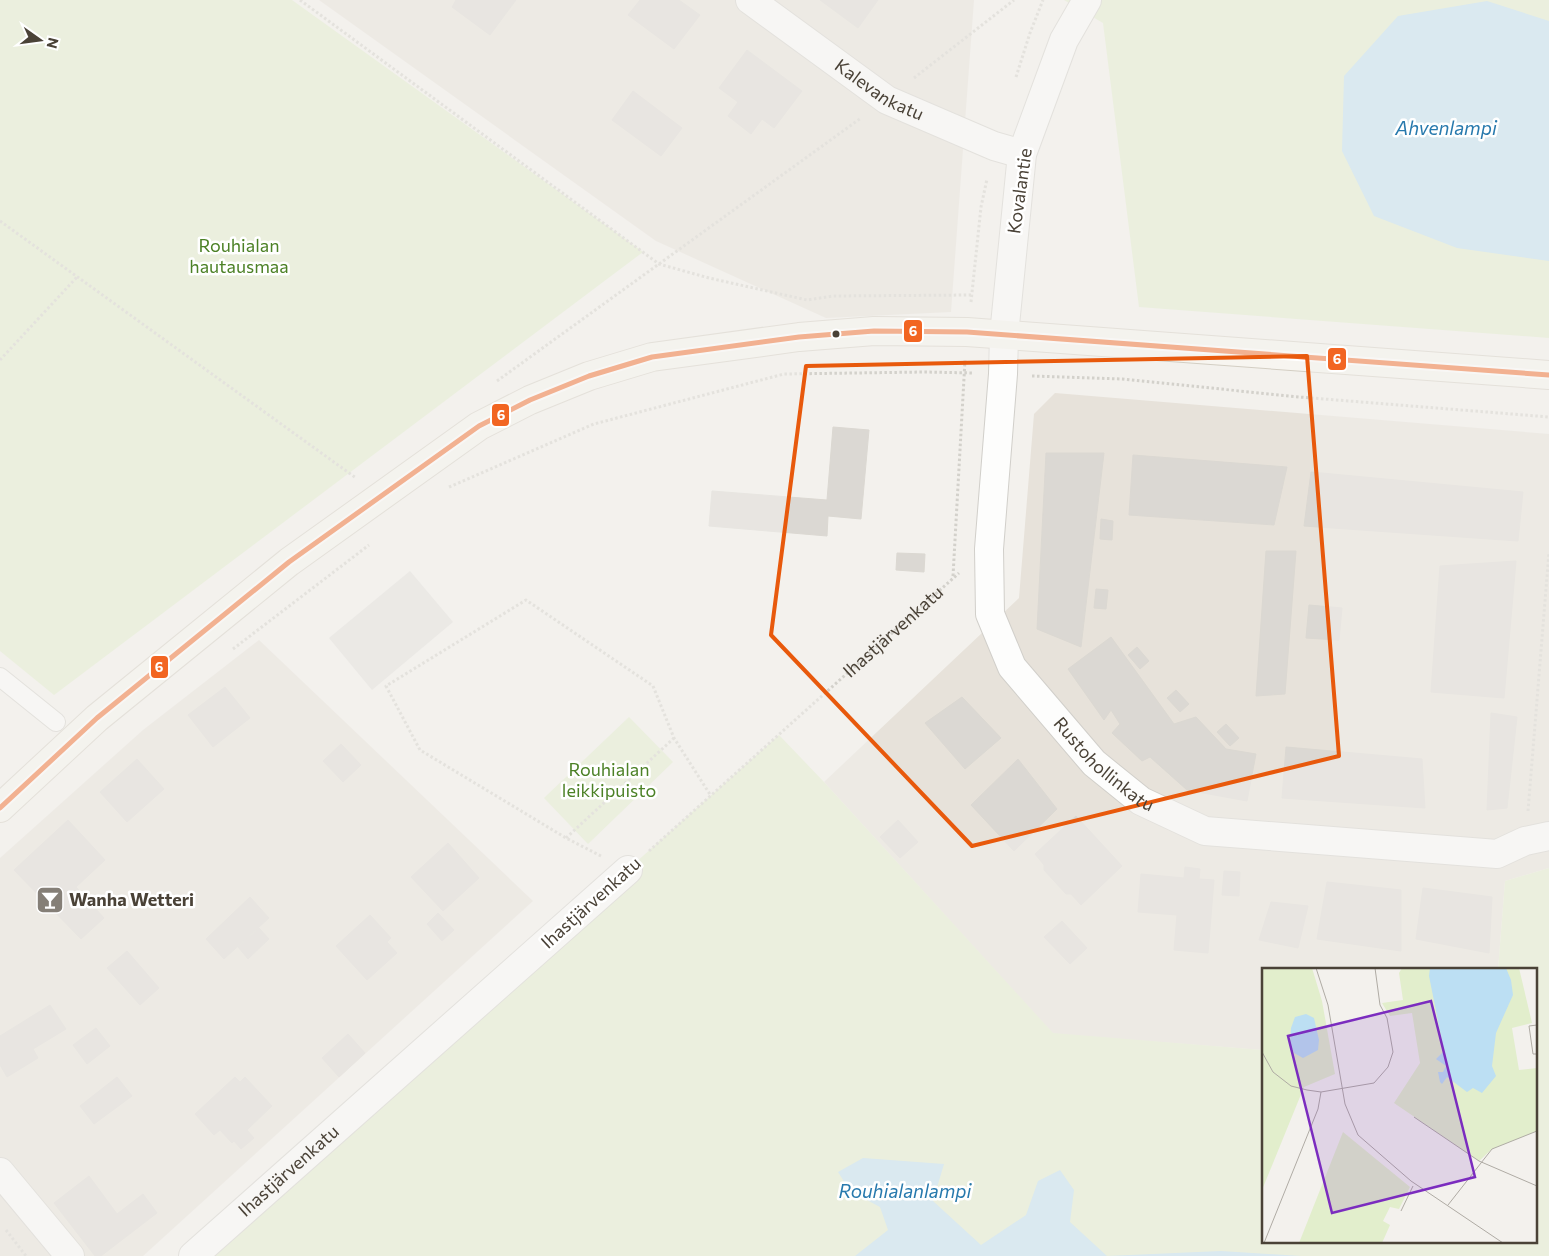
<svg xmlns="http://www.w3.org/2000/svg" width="1549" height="1256" font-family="Commissioner,sans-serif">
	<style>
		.residential { fill: #e7e2da }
		.green { fill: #e2eecc }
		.parking { fill: #e2e0dc }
		.water { fill: #bcdff3 }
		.building { fill: #dbd8d3; stroke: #dbd8d2 }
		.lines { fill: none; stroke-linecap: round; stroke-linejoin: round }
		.lane-casing { stroke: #d1cfca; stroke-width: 20 }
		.street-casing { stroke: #d1cfca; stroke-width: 30 }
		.secondary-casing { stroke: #d3cec3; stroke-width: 30 }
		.path { stroke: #d3d1cb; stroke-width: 3; stroke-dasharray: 2.5 2.5; stroke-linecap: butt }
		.lane { stroke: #fdfdfc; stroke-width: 18 }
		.street { stroke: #fdfdfc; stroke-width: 28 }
		.secondary { stroke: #f7f5f0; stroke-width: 28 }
		.bus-1-casing { stroke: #fff; stroke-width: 9 }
		.bus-1 { stroke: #f26522; stroke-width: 5 }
		.marked { fill: none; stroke: #e8590c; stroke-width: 4; stroke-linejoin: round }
		.bus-dot { fill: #4a4237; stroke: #fff; stroke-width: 2 }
		.labels { text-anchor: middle; stroke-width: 5; stroke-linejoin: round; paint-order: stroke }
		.street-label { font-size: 18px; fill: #4a4237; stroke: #fff }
		.park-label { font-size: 18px; fill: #4c8126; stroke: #fff }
		.poi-label { font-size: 18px; font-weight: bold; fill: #4a4237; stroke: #fff; text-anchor: start }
		.water-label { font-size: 19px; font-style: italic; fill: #2779ad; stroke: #fff }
		.inset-road { fill: none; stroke: #afaba4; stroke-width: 1 }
		.view { fill: #7b2cbf; fill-opacity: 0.15; stroke: #7b2cbf; stroke-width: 2.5 }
		.inset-edge { fill: none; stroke: #4a4237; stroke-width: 2.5 }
		.line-badge { stroke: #fff; stroke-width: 2 }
		.badge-label { font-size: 14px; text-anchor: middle; font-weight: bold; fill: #fff }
	</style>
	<rect width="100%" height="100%" fill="#f3f1ed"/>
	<!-- residential -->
	<g class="residential">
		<polygon points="319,0 974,0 951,312 826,318 656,241"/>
		<polygon points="1055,393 1549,434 1549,868 1505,881 1498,970 1263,970 1263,1050 1053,1034 824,782 1019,598 1034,414"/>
		<polygon points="259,640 533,901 143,1256 0,1256 0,858 143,730"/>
	</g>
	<!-- green -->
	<g class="green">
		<polygon points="0,0 292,0 643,252 54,695 0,651"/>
		<polygon points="1064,0 1549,0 1549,338 1139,307 1103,23"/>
		<polygon points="629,717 673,762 588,844 544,798"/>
		<polygon points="779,735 824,782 1053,1033 1263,1050 1263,1242 1535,1242 1535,970 1498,970 1505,881 1549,868 1549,1256 193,1256"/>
	</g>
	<!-- parking -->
	<polygon class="parking" points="410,571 453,622 372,690 329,638"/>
	<!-- water -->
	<g class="water">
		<polygon points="1487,1 1549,21 1549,261 1457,248 1374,216 1342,151 1344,76 1398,16"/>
		<polygon points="863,1158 944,1164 933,1201 981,1245 1026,1215 1038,1181 1060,1170 1074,1190 1070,1222 1107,1256 1221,1251 1301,1256 855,1256 888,1230 880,1207 850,1191 838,1172"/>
	</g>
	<!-- building -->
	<g class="building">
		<polygon points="456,0 516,0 490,35 452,7"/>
		<polygon points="640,0 679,0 700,15 674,49 628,15"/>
		<polygon points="820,0 878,0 858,28"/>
		<polygon points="747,50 802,91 774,128 762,119 751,134 728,116 738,102 719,88"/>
		<polygon points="633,91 682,128 661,156 612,120"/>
		<polygon points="833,427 869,430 861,519 828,516 827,536 709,526 712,491 827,500"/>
		<polygon points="1046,453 1104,453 1081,647 1037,629"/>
		<polygon points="1133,455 1287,467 1274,525 1129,515"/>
		<polygon points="1311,472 1523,492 1518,541 1304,526"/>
		<polygon points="1101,519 1113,521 1112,540 1100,539"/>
		<polygon points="1266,551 1296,551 1285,694 1256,696"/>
		<polygon points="897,553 925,554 924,572 896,570"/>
		<polygon points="1516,561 1504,698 1431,692 1440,566"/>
		<polygon points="1096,589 1108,590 1106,609 1094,608"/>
		<polygon points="1309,605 1342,608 1339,640 1306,638"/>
		<polygon points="1111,637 1174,724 1196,717 1226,749 1256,754 1247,801 1187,790 1150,757 1142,761 1112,733 1120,724 1111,710 1104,720 1068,669"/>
		<polygon points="1137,647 1149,661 1140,669 1128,655"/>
		<polygon points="225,687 250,718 213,747 188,715"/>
		<polygon points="1176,690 1189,704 1180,712 1167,698"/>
		<polygon points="962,697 1001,738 965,769 925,723"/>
		<polygon points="1491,713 1517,717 1507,808 1487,810"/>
		<polygon points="1226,724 1239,738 1230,746 1217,732"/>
		<polygon points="341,744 361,765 343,782 323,761"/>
		<polygon points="1286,747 1422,759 1425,808 1282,798"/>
		<polygon points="137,759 164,789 127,822 100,792"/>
		<polygon points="1018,759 1057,809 1014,851 971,805"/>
		<polygon points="1076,816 1122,866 1081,905 1071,894 1066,894 1044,870 1044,865 1035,854"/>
		<polygon points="68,820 105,860 76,887 104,918 81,939 14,870"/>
		<polygon points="898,820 918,842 900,858 880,837"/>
		<polygon points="448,843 479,878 443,911 411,877"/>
		<polygon points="1185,867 1200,869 1199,879 1214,880 1208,953 1174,950 1177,915 1138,912 1141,874 1184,878"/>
		<polygon points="1224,871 1240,872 1239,896 1222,895"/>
		<polygon points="1327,882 1401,890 1401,951 1317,939"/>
		<polygon points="1423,888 1492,897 1489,953 1416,939"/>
		<polygon points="250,897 269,918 224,959 206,939"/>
		<polygon points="1271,902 1308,906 1298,948 1259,940"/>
		<polygon points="438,913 454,930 442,941 427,924"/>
		<polygon points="370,915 391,938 387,942 397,953 367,980 336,946"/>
		<polygon points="1062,921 1087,948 1070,964 1044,937"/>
		<polygon points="259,928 269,939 248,959 238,947"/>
		<polygon points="127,951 159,988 140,1005 107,968"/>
		<polygon points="50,1005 66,1029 33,1049 38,1058 7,1077 0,1065 0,1036"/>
		<polygon points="96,1028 110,1046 87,1064 73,1045"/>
		<polygon points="348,1034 365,1053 339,1077 322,1058"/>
		<polygon points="117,1077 132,1096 94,1124 80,1106"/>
		<polygon points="235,1077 240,1082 245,1077 272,1106 247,1130 254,1138 241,1149 234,1141 232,1143 220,1130 214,1135 195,1114"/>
		<polygon points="89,1176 117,1214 143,1194 157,1213 101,1256 95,1256 54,1203"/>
	</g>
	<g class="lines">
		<!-- lane casing -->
		<g class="lane-casing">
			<polyline id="lane" points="0,677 56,722"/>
		</g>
		<!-- street casing -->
		<g class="street-casing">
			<g id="street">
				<path id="s2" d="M750,0L887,100L994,146L1022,154"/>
				<path id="s3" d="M1087,0L1064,40L1022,154L1004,335L1003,374L989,549L990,614L1012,667L1094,763L1141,801L1205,831L1497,854L1525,841L1549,836"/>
				<polyline points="0,1172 70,1256"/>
				<path id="s4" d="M193,1256L628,870"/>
			</g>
		</g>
		<!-- secondary casing -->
		<g class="secondary-casing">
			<polyline id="secondary" points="0,808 97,718 289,562 479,426 530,400 589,376 652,357 799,337 874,331 967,332 1549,375"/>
		</g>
		<!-- path -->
		<g class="path">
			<polyline points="300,0 659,264 709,278 807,300 833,296 971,295"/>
			<polyline points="1016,77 1030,33 1043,0"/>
			<polyline points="914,78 1014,0"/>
			<polyline points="0,221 356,478"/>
			<polyline points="971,302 981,207 987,179"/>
			<polyline points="0,360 77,277"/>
			<polyline points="1032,376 1122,379 1299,397 1549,417"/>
			<polyline points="497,381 861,118"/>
			<polyline points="449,487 594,424 784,374 925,372 973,373"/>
			<polyline points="953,576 965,360"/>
			<polyline points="233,649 369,545"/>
			<polyline points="1528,811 1549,552"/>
			<polyline points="566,838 674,738"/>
			<path id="s1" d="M649,851L959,573"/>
			<polyline points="601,856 566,838 420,750 386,686 526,600 653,686 674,738 711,796"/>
			<polyline points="6,1230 26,1256"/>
		</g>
		<!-- lane -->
		<use href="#lane" class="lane"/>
		<!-- street -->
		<use href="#street" class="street"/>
		<!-- secondary -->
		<use href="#secondary" class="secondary"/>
		<!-- bus-1 casing -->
		<g class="bus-1-casing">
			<polyline id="bus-1" points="0,808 97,718 289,562 479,426 530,400 589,376 652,357 799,337 874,331 967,332 1549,375"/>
		</g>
		<!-- bus-1 -->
		<use href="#bus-1" class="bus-1"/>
	</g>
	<!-- marked area -->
	<path d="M0 0H1549V1256H0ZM1307,356L1339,756L972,846L771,635L806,366Z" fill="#f3f1ed" fill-opacity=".55" fill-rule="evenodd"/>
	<path class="marked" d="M1307,356L1339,756L972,846L771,635L806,366Z"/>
	<!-- icons -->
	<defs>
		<g id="bar-square" transform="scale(1.4375)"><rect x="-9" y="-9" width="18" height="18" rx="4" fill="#857f77" stroke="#fff"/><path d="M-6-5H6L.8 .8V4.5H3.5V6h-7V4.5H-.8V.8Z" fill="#fff"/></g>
	</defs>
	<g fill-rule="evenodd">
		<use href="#bar-square" x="50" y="900"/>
	</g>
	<!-- markers -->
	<circle class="bus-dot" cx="836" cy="334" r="4.5"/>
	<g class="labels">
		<!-- street labels -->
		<g class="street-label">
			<text dy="6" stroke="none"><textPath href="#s2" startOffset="158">Kalevankatu</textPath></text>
			<text transform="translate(1020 191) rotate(-82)" y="6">Kovalantie</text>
			<text dy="6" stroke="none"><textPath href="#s1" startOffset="328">Ihastjärvenkatu</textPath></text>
			<text dy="6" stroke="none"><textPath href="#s3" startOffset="821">Rustohollinkatu</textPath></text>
			<text transform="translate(591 903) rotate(-42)" y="6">Ihastjärvenkatu</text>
			<text dy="6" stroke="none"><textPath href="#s4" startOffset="128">Ihastjärvenkatu</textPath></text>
		</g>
		<!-- park labels -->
		<g class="park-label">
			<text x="239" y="252">Rouhialan<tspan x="239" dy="21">hautausmaa</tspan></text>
			<text x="609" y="776">Rouhialan<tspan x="609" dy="21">leikkipuisto</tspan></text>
		</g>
		<!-- poi labels -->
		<g class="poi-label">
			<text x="69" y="906">Wanha Wetteri</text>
		</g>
		<!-- water labels -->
		<g class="water-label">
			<text x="1446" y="135">Ahvenlampi</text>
			<text x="905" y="1198">Rouhialanlampi</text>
		</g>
	</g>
	<!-- overview -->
	<g transform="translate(1262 968)">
		<rect width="275" height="275" fill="#f3f1ed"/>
		<path d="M0,0H50L60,33L73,106L42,119L0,222ZM140,0H257L270,55L250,60L257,102L275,100V163L230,181L217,193L132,135L158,95L150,45L128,48L120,35L141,32L137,5ZM81,164L148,219L137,241L128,239L121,253L128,257L120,275H37Z" fill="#e2eecc"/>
		<path d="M168,0H244L249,12L251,27L234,65L230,98L234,108L220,125L211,120L205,124L185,109L180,116L178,114L176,104H181L184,98L174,91L182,83L167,8ZM44,46L52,50L57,72L56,82L41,90L32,85L28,75L29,60L33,49Z" fill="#bcdff3"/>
		<path class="inset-road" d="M54,0L66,37L83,136L96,167L149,213L241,275M275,57L267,58L271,86H275M0,84L11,104L29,118L45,122L59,124L112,115L126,99L131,84L125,50L118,37L113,0M152,149L217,193L275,218M186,237L230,181L275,163M139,243L151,218M2,275L56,141L59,124"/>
		<path class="view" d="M169,33L213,209L70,245L26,68Z"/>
		<rect width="275" height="275" class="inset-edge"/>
	</g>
	<g class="line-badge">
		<rect x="903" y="319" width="20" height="24" rx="5" fill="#f26522"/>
		<rect x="1327" y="347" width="20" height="24" rx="5" fill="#f26522"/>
		<rect x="491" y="403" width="19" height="24" rx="5" fill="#f26522"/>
		<rect x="150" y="655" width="19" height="24" rx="5" fill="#f26522"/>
	</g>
	<g class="badge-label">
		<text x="913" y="336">6</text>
		<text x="1337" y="364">6</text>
		<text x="501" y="420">6</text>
		<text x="159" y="672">6</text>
	</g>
	<!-- north arrow -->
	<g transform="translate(40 40) rotate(104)" stroke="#ffffff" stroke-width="4" paint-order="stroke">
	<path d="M0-4L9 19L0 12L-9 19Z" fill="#4a4237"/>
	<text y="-8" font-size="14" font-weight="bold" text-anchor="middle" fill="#4a4237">N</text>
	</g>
</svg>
